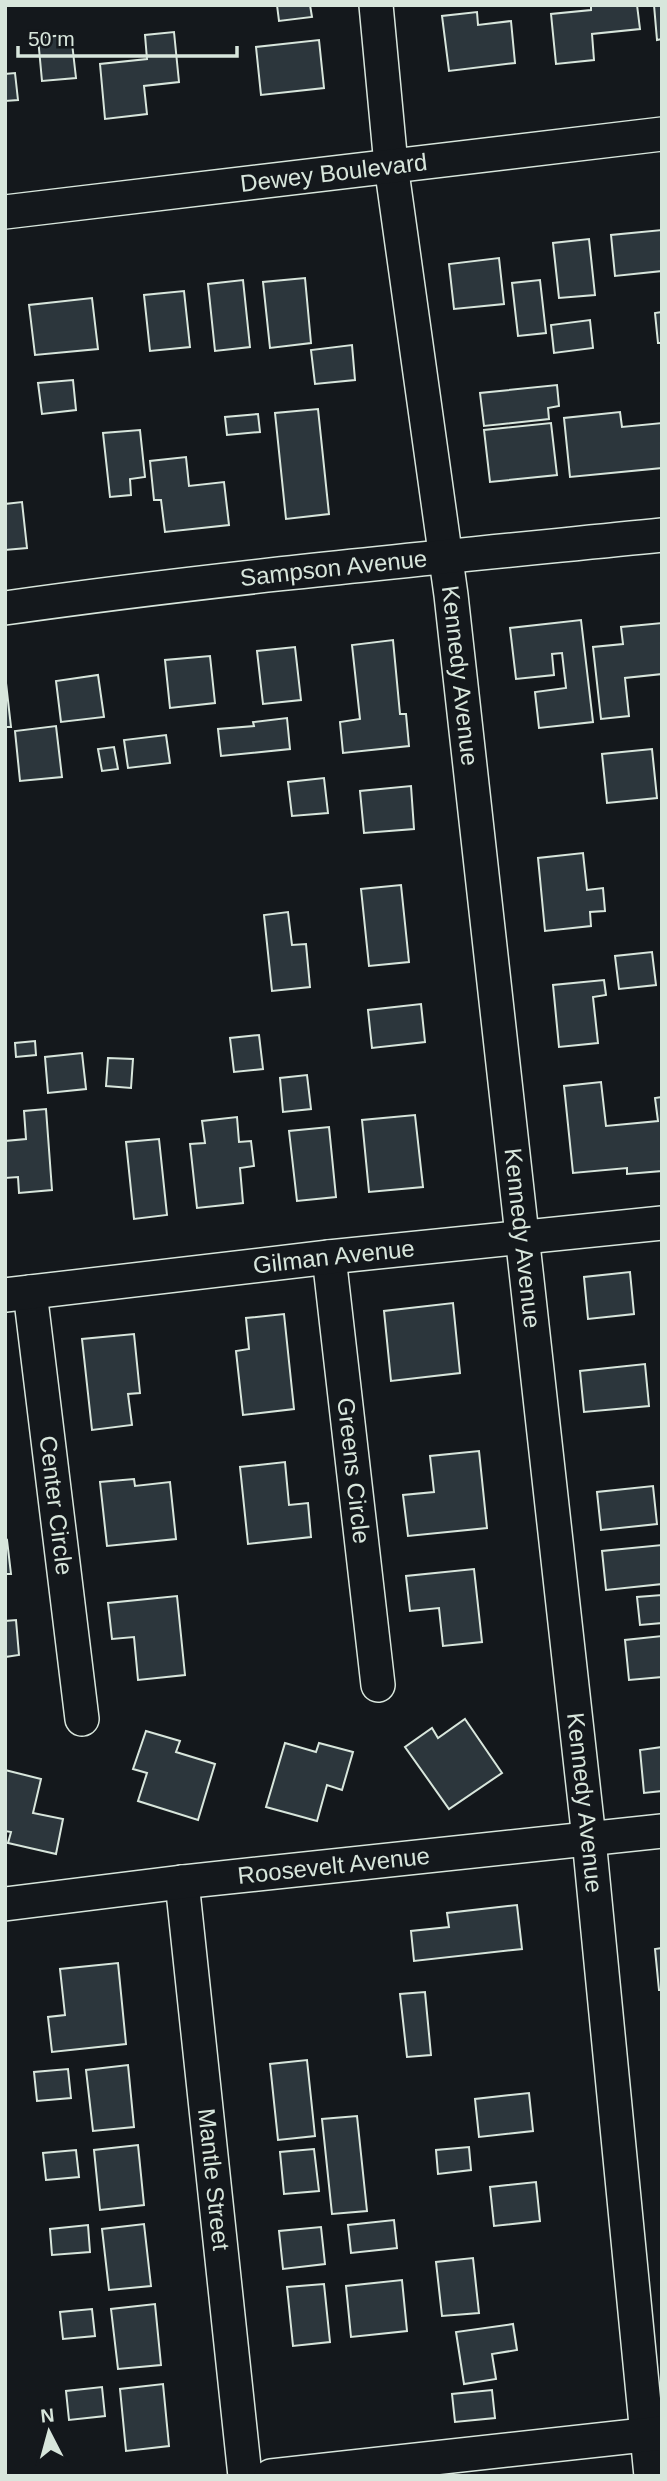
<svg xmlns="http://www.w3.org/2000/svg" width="667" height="2481" font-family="Arial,sans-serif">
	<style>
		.building { fill: #2c363c; stroke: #d8e6dc; stroke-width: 2 }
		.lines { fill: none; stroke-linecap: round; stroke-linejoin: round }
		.minor-casing { stroke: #d8e6dc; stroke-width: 36 }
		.minor { stroke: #14181c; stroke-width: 33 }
		.labels { text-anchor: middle; stroke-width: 5; stroke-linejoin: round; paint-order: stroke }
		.street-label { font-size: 24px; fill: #d8e6dc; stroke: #14181c }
	</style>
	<rect width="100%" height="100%" fill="#14181c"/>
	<!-- building -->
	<g class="building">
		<polygon points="277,5 310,5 312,17 279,21"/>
		<polygon points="591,5 637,5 640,29 592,34 594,60 556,64 551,14 591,10"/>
		<polygon points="654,5 662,5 662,39 657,40"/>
		<polygon points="477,12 478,25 511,21 515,63 449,71 442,16"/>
		<polygon points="174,32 179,82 144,86 147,114 105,119 100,64 147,59 145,35"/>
		<polygon points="71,34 76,78 42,81 38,38"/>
		<polygon points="319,40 324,88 261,95 256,47"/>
		<polygon points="15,73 18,100 5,101 5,74"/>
		<polygon points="662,230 662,271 615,276 611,235"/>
		<polygon points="589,239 595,295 559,298 553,243"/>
		<polygon points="499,258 504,304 454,309 449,264"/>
		<polygon points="305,278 311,343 270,348 263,282"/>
		<polygon points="243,280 250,347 215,351 208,284"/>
		<polygon points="540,280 546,333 518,336 512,283"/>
		<polygon points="184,291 190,347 150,351 144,295"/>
		<polygon points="92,298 98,349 35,355 29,305"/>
		<polygon points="662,312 662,343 658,343 655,313"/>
		<polygon points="590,320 593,348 554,353 551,325"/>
		<polygon points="352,345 355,380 315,384 311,350"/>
		<polygon points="73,380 76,410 42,414 38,383"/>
		<polygon points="557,385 559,406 548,408 549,419 484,426 480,393"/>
		<polygon points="318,409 329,514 286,519 275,413"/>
		<polygon points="620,412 622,427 662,423 662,468 570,477 564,418"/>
		<polygon points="258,414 260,432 227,435 225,417"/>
		<polygon points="551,423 557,475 490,482 484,430"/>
		<polygon points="140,430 145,477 130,479 131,495 110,497 103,433"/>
		<polygon points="186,457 189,486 224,482 229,525 165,532 161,500 154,500 150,461"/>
		<polygon points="22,502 27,548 5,550 5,504"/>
		<polygon points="581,620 593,722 539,728 535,692 566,688 562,653 552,654 554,675 516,679 510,628"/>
		<polygon points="662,623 662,674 625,678 629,716 601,719 593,647 623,644 621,627"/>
		<polygon points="393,640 400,714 406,714 409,746 343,753 340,722 360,719 352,645"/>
		<polygon points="295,647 301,700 263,704 257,651"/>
		<polygon points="210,656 215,703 170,708 165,660"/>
		<polygon points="98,675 104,717 61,722 56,681"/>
		<polygon points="6,683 11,727 5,727 5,684"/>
		<polygon points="287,718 290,749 221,756 218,729 254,726 253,722"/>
		<polygon points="56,726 62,777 20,781 15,731"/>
		<polygon points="166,735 170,763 128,768 124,740"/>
		<polygon points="114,747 118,769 102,771 98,749"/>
		<polygon points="652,749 657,798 607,803 602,754"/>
		<polygon points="324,778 328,813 292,816 288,782"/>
		<polygon points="411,786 414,829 364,833 360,791"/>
		<polygon points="583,853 587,890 603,888 605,911 590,912 591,926 545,931 538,858"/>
		<polygon points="401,885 409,962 369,966 361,889"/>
		<polygon points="288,912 292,945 306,944 310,987 272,991 264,915"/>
		<polygon points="652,952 656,985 619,989 615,956"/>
		<polygon points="604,980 606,995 593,997 598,1043 559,1047 553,985"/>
		<polygon points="421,1004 425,1042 372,1048 368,1010"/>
		<polygon points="259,1035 263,1069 234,1072 230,1038"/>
		<polygon points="35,1041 36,1055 16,1057 15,1043"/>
		<polygon points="82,1053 86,1089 48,1093 45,1057"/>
		<polygon points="108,1058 133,1059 131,1088 106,1086"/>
		<polygon points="307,1075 311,1109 283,1112 280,1078"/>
		<polygon points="601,1082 606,1126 658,1121 655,1098 662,1097 662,1171 627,1174 627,1168 573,1173 564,1086"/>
		<polygon points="46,1109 52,1190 19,1193 18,1177 5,1178 5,1141 26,1139 24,1111"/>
		<polygon points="415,1115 423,1187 369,1192 362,1120"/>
		<polygon points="237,1117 239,1142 251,1141 254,1166 240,1168 243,1203 197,1208 190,1144 205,1143 202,1121"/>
		<polygon points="329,1127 336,1197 297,1201 289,1131"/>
		<polygon points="159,1139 167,1215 134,1219 126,1142"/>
		<polygon points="630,1272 634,1314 588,1319 584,1277"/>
		<polygon points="453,1303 460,1373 391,1381 384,1311"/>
		<polygon points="284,1314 294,1409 243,1415 236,1351 249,1349 246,1318"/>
		<polygon points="134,1334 140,1393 128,1394 132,1425 92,1430 82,1339"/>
		<polygon points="645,1364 649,1406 584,1412 580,1371"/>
		<polygon points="479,1451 487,1528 408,1536 403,1495 434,1492 430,1456"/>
		<polygon points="285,1462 289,1505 308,1503 311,1537 248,1544 240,1467"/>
		<polygon points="134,1479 135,1486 170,1482 176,1539 107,1546 100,1482"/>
		<polygon points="653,1486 657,1524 601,1530 597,1492"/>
		<polygon points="7,1540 11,1574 5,1574 5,1541"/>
		<polygon points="662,1545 662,1584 606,1590 602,1551"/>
		<polygon points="474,1569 482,1642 443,1646 439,1608 410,1611 406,1576"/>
		<polygon points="662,1595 662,1623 640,1625 637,1597"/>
		<polygon points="177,1596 185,1675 138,1680 134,1637 112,1639 108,1603"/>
		<polygon points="16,1620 19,1655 5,1657 5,1621"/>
		<polygon points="662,1636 662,1677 629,1680 625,1640"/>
		<polygon points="465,1719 502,1773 449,1809 405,1747 432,1728 438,1738"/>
		<polygon points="146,1731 180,1741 176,1752 215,1764 198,1820 138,1801 147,1773 133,1769"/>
		<polygon points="285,1743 316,1752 319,1743 353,1752 342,1790 327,1785 317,1821 266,1807"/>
		<polygon points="662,1747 662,1791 644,1793 640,1750"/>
		<polygon points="5,1770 41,1779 33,1813 63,1819 56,1854 8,1843 11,1832 5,1831"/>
		<polygon points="517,1905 522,1949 414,1961 411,1931 449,1927 447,1913"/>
		<polygon points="662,1948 662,1990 659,1990 655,1949"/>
		<polygon points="118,1963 126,2044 52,2052 48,2017 65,2015 60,1969"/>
		<polygon points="425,1992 431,2055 407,2057 400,1994"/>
		<polygon points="307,2060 315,2136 278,2140 270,2064"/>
		<polygon points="128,2065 134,2127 93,2131 86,2070"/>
		<polygon points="68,2069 71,2098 37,2101 34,2072"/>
		<polygon points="529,2093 533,2131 479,2137 475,2099"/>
		<polygon points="357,2116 367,2211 332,2214 322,2119"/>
		<polygon points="138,2145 144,2205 100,2210 94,2150"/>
		<polygon points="469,2147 471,2170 438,2174 436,2150"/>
		<polygon points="314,2149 319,2191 284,2194 280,2152"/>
		<polygon points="76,2150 79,2177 46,2180 43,2153"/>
		<polygon points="536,2182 540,2221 494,2226 490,2187"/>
		<polygon points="394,2220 397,2248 351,2253 348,2225"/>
		<polygon points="144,2224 151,2286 109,2290 102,2229"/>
		<polygon points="88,2225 90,2252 52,2255 50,2229"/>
		<polygon points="321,2227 325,2264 283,2269 279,2231"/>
		<polygon points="473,2258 479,2313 442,2316 436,2262"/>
		<polygon points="402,2280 407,2331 351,2337 346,2286"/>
		<polygon points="324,2284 330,2342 293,2346 287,2287"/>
		<polygon points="155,2304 161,2365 118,2369 111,2309"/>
		<polygon points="92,2309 95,2336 63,2339 60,2312"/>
		<polygon points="513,2324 517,2350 492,2354 496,2379 464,2384 456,2332"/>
		<polygon points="163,2384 169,2446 126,2451 120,2389"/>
		<polygon points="102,2387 105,2416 69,2420 66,2391"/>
		<polygon points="492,2390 495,2418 455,2422 452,2394"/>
	</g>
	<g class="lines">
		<!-- minor casing -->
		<g class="minor-casing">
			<g id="minor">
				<path id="s1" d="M376,5L391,165L451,595L589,1839L651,2476"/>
				<path id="s2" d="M5,212L662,134"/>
				<path id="s3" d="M5,608C223,577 443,557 662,535"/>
				<path id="s4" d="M329,1257L378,1685"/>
				<path id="s5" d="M30,1292L82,1719"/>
				<path id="s6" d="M5,1295L329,1257L662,1223"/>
				<path id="s7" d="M182,1882L245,2476"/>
				<path id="s8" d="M5,1904L182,1882L662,1831"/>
				<polyline points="271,2476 662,2433"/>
			</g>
		</g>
		<!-- minor -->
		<use href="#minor" class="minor"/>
	</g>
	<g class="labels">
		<!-- street labels -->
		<g class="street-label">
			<text dy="8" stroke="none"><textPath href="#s2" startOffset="331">Dewey Boulevard</textPath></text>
			<text dy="8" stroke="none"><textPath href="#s3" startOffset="331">Sampson Avenue</textPath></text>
			<text dy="8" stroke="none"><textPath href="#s1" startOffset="676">Kennedy Avenue</textPath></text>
			<text dy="8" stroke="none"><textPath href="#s1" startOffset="1242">Kennedy Avenue</textPath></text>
			<text dy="8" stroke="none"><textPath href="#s6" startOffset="331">Gilman Avenue</textPath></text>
			<text dy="8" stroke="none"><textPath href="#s4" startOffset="215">Greens Circle</textPath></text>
			<text dy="8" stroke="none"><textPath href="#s5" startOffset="215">Center Circle</textPath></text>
			<text dy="8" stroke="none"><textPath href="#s1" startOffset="1810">Kennedy Avenue</textPath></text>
			<text dy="8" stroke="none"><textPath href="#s8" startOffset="331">Roosevelt Avenue</textPath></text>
			<text dy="8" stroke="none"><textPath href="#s7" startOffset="299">Mantle Street</textPath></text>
		</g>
	</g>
	<!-- border -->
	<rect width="667" height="2481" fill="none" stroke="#d8e6dc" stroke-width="14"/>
	<!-- north arrow -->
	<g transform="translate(49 2432) rotate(354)" stroke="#14181c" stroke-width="5" paint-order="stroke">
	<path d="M0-5L12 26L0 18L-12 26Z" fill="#d8e6dc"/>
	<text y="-10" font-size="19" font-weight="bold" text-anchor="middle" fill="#d8e6dc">N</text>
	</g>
	<!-- scale -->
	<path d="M18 46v10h219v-10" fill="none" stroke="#d8e6dc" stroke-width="3.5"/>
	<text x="28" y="46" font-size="21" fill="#d8e6dc" stroke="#14181c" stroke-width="5" paint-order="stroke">50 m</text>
</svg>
